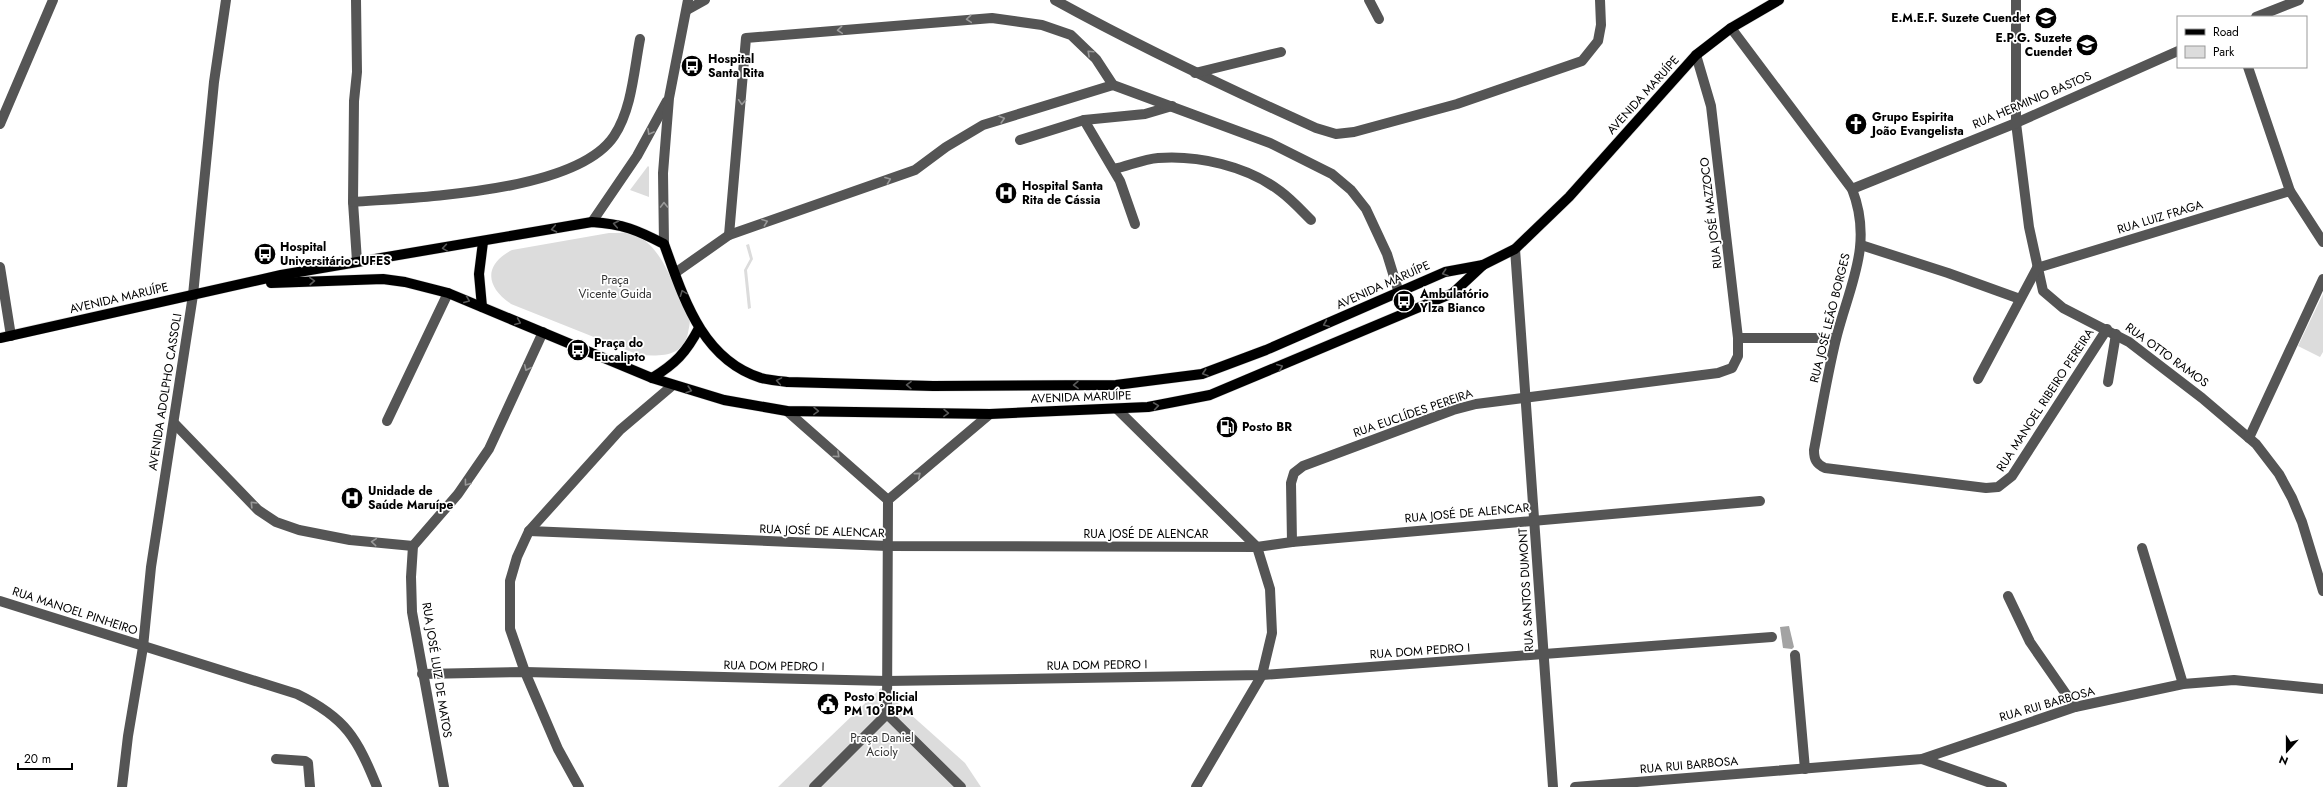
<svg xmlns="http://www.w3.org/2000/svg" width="2323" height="787" font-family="Jost,sans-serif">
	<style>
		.green { fill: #dcdcdc }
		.water { fill: #a3a3a3 }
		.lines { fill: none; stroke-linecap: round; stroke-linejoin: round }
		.major-casing { stroke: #dbdbdb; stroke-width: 11 }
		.minor { stroke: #555; stroke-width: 10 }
		.major { stroke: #000; stroke-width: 10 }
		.oneway { stroke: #999 }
		.oneway2 { stroke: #595959 }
		.labels { text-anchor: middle; stroke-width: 3.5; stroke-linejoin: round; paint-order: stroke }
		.poi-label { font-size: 12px; font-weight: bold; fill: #000; stroke: #fff; text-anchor: start }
		.street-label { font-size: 12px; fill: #000; stroke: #fff }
		.park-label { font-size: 12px; fill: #333; stroke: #fff }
	</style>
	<rect width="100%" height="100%" fill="#fff"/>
	<!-- green -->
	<g class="green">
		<polygon points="648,166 649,167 649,197 630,190"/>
		<path d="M609,233C619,233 630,231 639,237C657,247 666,267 674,285C679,295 686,305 689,315C691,321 689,327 688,333C683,358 659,356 639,355L511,304C486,287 483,265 512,250Z"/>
		<polygon points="749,244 753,259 747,270 751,308 748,309 744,270 750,259 746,245"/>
		<polygon points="2323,294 2323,352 2320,357 2298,346"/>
		<polygon points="881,688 965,763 981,787 778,787"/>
	</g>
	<!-- water -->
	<polygon class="water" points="1789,626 1794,647 1792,649 1783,648 1780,627"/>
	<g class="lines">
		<!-- major casing -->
		<g class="major-casing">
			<g id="major">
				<polyline points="271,283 383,279 405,282 448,293 652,378 724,400 787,411 990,414 1148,407 1210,395 1453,293 1483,265"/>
				<polyline points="482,307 479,274 483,242"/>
				<path d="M0,338L281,275L592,222C623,224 637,230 664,244C683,296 701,359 761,378C769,380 779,381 788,382L933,386L1116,385L1202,374L1266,350L1445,272L1483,265L1515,249L1569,197L1696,55L1731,28L1779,0"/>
				<path d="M652,378C675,364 686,353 699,328"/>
			</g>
		</g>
		<!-- minor -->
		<g class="minor">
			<polyline points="356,0 357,72 354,101 353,202 357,261"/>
			<path d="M1055,0C1140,47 1227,88 1316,128L1336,134L1354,132L1457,104L1582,61L1598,41L1601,25L1600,0"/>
			<polyline points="1369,0 1379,19"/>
			<polyline points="2016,0 2016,123 2029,227 2043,291 2063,308 2129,342 2202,398 2256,444 2279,474 2292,498 2302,522 2323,591"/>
			<polyline points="687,10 705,0"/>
			<polyline points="2256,17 2299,0"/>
			<path d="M1731,28L1852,189C1874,245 1849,286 1836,339C1827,376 1821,413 1814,450C1814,459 1816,464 1825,468L1986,488L1998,487L2012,476L2107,329"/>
			<polyline points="2248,67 2290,191 2323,242"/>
			<polyline points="1195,73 1281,52"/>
			<polyline points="1084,120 1120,181 1135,224"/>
			<polyline points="0,124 53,0"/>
			<polyline points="1020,140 1084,120 1145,114 1172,106"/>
			<path d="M1114,169C1128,166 1144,159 1158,158C1198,155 1247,166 1280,191C1291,199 1301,210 1311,220"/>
			<polyline points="1852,189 2016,123 2178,51"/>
			<path d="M353,202C417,197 576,193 614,136C632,109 634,70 640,39"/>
			<polyline points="592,222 637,156 667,101"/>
			<polyline points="729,235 746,38 992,18 1042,25 1071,35 1096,59 1113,85"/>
			<polyline points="664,244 663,173 669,98 688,0"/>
			<polyline points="1861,245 1948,273 2020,299"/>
			<polyline points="1515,249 1553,787"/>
			<polyline points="0,267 11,336"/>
			<polyline points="2037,268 2290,191"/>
			<polyline points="675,273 729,235 915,170 946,147 983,125 1113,85 1270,143 1332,174 1351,190 1366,209 1387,254 1399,293"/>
			<polyline points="1738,338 1836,338"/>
			<polyline points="1978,379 2037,268"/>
			<polyline points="2108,382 2116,334"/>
			<polyline points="1117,409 1257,547 1270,589 1272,633 1262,675 1196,787"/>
			<polyline points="787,411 888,500"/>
			<polyline points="387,421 448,293"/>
			<polyline points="174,423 258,510 276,522 299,530 350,540 413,546"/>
			<polyline points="2249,438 2323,279"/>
			<polyline points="529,531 887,546 1257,547 1292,542 1760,501"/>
			<polyline points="1292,542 1291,483 1294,473 1303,466 1453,410 1476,404 1718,373 1732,368 1738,356 1738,338 1711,106 1696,55"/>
			<polyline points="2142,548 2183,684"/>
			<polyline points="2008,596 2030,642 2075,707"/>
			<path d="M0,601L297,694C346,718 357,738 377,787"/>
			<polyline points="1795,655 1805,769"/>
			<polyline points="422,674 525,672 887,681 1262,675 1772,637"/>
			<polyline points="887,714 888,500 990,414"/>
			<polyline points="276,759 305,761 308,763 310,787"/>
			<polyline points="1922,759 2002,787"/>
			<polyline points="122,787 128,736 143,647 151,567 193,295 214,82 226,0"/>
			<polyline points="444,787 412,612 411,577 413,546 458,494 489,449 543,332"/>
			<polyline points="579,787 558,749 525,672 510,629 510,581 517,557 529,531 620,430 673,385"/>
			<polyline points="814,787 887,714 961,787"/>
			<polyline points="1575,787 1922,759 2075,707 2183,684 2234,680 2323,689"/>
		</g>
		<!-- major -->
		<use href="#major" class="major"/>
	</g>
	<!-- one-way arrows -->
	<defs><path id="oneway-chevron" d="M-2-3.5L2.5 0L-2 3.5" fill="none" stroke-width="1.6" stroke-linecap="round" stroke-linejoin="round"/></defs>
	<g class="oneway">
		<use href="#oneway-chevron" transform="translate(969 19) rotate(175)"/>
		<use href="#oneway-chevron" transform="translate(840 30) rotate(175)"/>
		<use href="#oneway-chevron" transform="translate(1090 53) rotate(-137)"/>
		<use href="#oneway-chevron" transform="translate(742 102) rotate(94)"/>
		<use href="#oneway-chevron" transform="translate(1002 119) rotate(-17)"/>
		<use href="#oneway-chevron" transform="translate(650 132) rotate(119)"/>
		<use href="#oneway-chevron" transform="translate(888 180) rotate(-21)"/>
		<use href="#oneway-chevron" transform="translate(664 205) rotate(-91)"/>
		<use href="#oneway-chevron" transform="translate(765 222) rotate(-20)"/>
		<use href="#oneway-chevron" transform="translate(527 368) rotate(115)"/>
		<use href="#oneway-chevron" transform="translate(837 455) rotate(42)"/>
		<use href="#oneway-chevron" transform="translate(918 475) rotate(-40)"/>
		<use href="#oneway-chevron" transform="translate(467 483) rotate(127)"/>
		<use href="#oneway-chevron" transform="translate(253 504) rotate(-134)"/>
		<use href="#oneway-chevron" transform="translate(374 542) rotate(-175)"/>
	</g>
	<g class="oneway2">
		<use href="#oneway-chevron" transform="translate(616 224) rotate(-169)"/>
		<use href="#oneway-chevron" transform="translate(554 229) rotate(169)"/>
		<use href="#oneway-chevron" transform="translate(445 248) rotate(171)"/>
		<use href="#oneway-chevron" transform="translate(1445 273) rotate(162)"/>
		<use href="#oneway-chevron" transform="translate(312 281) rotate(-2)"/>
		<use href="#oneway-chevron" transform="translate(683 293) rotate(-111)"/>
		<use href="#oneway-chevron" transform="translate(467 300) rotate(22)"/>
		<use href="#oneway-chevron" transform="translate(518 322) rotate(23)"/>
		<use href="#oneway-chevron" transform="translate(1326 324) rotate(157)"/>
		<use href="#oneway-chevron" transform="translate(1280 367) rotate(-23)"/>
		<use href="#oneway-chevron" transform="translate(1205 373) rotate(162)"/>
		<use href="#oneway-chevron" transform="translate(779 381) rotate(-170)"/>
		<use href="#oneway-chevron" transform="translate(909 385) rotate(-179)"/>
		<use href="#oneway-chevron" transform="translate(1076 385) rotate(179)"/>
		<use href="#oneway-chevron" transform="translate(689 390) rotate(17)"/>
		<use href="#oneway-chevron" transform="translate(1156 406) rotate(-8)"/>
		<use href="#oneway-chevron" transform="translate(816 411) rotate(1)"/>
		<use href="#oneway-chevron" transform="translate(946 413) rotate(1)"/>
	</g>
	<!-- icons -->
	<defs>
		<g id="school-disc" transform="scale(1.15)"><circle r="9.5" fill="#000" stroke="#fff"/><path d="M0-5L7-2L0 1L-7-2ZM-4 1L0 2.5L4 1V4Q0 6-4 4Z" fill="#fff"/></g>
		<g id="bus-disc" transform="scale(1.15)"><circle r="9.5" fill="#000" stroke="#fff"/><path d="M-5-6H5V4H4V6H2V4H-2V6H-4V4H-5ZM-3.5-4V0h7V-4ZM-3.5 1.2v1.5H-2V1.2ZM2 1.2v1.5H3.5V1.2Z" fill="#fff"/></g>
		<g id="church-disc" transform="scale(1.15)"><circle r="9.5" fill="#000" stroke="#fff"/><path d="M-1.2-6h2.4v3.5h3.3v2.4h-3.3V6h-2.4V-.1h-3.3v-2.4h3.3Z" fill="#fff"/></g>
		<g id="hospital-disc" transform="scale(1.15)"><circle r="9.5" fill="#000" stroke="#fff"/><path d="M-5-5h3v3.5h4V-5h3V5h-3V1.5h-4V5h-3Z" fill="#fff"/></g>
		<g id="fuel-disc" transform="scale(1.15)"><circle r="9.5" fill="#000" stroke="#fff"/><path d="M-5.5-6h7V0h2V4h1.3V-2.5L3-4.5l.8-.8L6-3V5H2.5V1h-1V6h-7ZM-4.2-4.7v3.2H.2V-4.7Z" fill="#fff"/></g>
		<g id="civic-disc" transform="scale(1.15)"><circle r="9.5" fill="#000" stroke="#fff"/><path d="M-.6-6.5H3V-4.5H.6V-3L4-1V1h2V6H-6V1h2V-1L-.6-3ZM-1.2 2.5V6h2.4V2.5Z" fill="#fff"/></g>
	</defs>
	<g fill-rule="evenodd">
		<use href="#school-disc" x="2046" y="18"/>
		<use href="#school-disc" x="2087" y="45"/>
		<use href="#bus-disc" x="692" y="66"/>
		<use href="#church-disc" x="1856" y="124"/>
		<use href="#hospital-disc" x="1006" y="193"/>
		<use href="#bus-disc" x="265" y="254"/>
		<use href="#bus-disc" x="1404" y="301"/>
		<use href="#bus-disc" x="578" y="350"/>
		<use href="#fuel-disc" x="1227" y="427"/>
		<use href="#hospital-disc" x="352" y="498"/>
		<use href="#civic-disc" x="828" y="704"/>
	</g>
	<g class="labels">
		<!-- poi labels -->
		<g class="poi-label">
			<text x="2030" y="22" text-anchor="end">E.M.E.F. Suzete Cuendet</text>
			<text x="2072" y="42" text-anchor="end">E.P.G. Suzete<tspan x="2072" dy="14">Cuendet</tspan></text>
			<text x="708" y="63">Hospital<tspan x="708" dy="14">Santa Rita</tspan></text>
			<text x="1872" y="121">Grupo Espirita<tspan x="1872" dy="14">João Evangelista</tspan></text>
			<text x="1022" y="190">Hospital Santa<tspan x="1022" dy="14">Rita de Cássia</tspan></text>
			<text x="280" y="251">Hospital<tspan x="280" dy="14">Universitário - UFES</tspan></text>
			<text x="1420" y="298">Ambulatório<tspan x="1420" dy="14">Ylza Bianco</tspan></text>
			<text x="594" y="347">Praça do<tspan x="594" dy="14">Eucalipto</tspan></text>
			<text x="1242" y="431">Posto BR</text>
			<text x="368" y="495">Unidade de<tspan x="368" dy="14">Saúde Maruípe</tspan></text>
			<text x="844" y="701">Posto Policial<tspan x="844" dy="14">PM 10˚ BPM</tspan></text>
		</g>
		<!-- street labels -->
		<g class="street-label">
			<text transform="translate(1643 95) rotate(-48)" y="4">AVENIDA MARUÍPE</text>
			<text transform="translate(2032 100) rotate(-23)" y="4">RUA HERMINIO BASTOS</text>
			<text transform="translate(1711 213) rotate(-97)" y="4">RUA JOSÉ MAZZOCO</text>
			<text transform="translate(2160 217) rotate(-17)" y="4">RUA LUIZ FRAGA</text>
			<text transform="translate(1383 285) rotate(-24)" y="4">AVENIDA MARUÍPE</text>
			<text transform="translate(119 298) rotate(-13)" y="4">AVENIDA MARUÍPE</text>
			<text transform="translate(1830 318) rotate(-76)" y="4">RUA JOSÉ LEÃO BORGES</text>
			<text transform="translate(2167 355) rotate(36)" y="4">RUA OTTO RAMOS</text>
			<text transform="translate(165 392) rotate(-81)" y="4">AVENIDA ADOLPHO CASSOLI</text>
			<text transform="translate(1081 397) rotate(-2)" y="4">AVENIDA MARUÍPE</text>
			<text transform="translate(2045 400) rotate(-57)" y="4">RUA MANOEL RIBEIRO PEREIRA</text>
			<text transform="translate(1413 413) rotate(-19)" y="4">RUA EUCLÍDES PEREIRA</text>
			<text transform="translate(1467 513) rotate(-5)" y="4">RUA JOSÉ DE ALENCAR</text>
			<text transform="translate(822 531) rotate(2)" y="4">RUA JOSÉ DE ALENCAR</text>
			<text x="1146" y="538">RUA JOSÉ DE ALENCAR</text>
			<text transform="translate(1526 590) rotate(-93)" y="4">RUA SANTOS DUMONT</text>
			<text transform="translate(75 611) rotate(18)" y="4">RUA MANOEL PINHEIRO</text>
			<text transform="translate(1420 651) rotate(-4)" y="4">RUA DOM PEDRO I</text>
			<text transform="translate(1097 665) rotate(-1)" y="4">RUA DOM PEDRO I</text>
			<text transform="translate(774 666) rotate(1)" y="4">RUA DOM PEDRO I</text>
			<text transform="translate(437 670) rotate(81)" y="4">RUA JOSÉ LUIZ DE MATOS</text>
			<text transform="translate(2047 704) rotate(-16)" y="4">RUA RUI BARBOSA</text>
			<text transform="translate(1689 765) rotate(-5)" y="4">RUA RUI BARBOSA</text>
		</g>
		<!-- park labels -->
		<g class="park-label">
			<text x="615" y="284">Praça<tspan x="615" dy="14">Vicente Guida</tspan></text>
			<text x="882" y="742">Praça Daniel<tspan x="882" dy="14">Acioly</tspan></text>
		</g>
	</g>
	<!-- legend -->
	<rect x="2177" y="16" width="130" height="52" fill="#ffffff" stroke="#999999"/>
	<rect x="2185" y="29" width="20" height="6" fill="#000000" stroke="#999999"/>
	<text x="2213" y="36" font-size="12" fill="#000000">Road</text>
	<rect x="2185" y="46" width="20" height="12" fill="#dcdcdc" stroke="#999999"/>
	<text x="2213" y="56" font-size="12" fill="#000000">Park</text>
	<!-- north arrow -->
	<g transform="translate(2287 751) rotate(201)" stroke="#ffffff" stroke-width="3" paint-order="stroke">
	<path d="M0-3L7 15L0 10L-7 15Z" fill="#000000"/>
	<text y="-6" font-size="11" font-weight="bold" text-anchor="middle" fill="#000000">N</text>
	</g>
	<!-- scale -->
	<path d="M18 763v6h54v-6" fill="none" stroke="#000000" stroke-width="2"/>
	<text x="24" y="763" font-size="12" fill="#000000" stroke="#ffffff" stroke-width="3" paint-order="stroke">20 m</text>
</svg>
